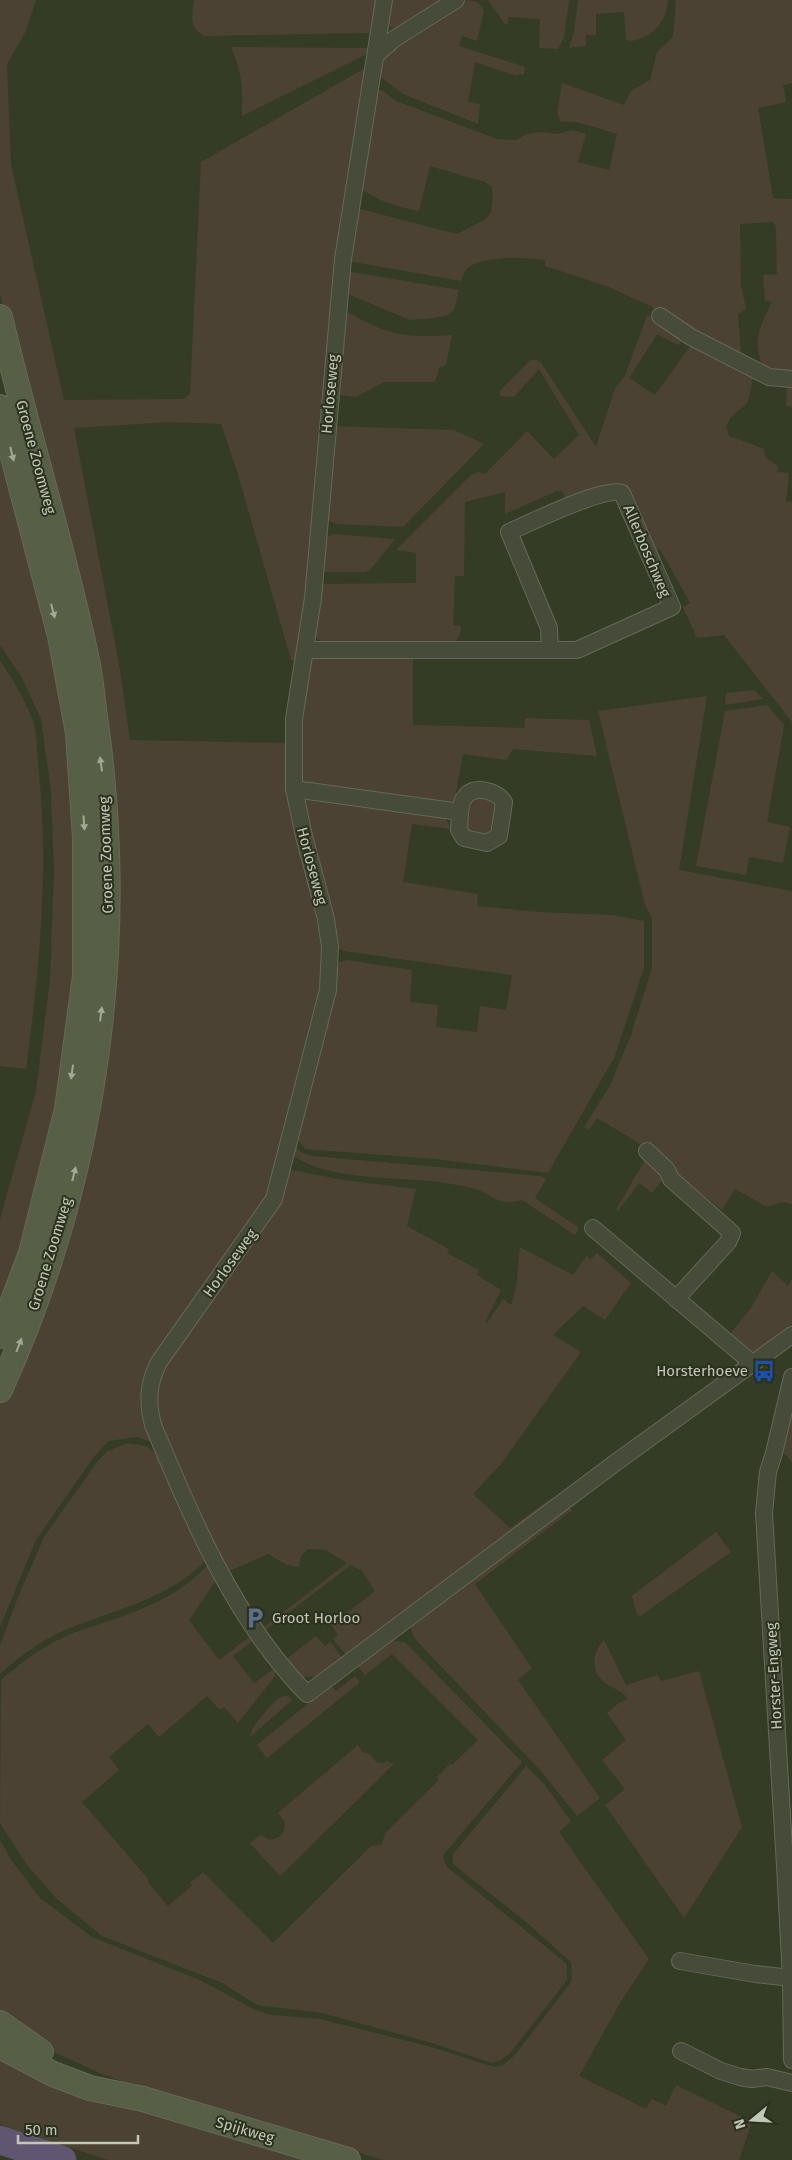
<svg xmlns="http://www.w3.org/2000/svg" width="792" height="2160" font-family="'Fira Sans',sans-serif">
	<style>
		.green { fill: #4b4233 }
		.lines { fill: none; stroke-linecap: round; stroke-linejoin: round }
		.street-casing { stroke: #646a57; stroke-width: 18 }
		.secondary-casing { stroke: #646a57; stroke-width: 26 }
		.highway-casing { stroke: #515744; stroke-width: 29 }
		.street { stroke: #464c39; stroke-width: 16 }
		.secondary { stroke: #575f47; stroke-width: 24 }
		.highway { stroke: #605672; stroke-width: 28 }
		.oneway { fill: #a1a894 }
		.labels { text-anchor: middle; stroke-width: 4; stroke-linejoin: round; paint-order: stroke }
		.street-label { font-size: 15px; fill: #c1c8b5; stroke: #2b311e }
		.poi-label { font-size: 15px; fill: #c1c8b5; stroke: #2b311e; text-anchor: end }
	</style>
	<rect width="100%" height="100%" fill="#353c25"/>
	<!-- green -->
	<g class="green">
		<polygon points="0,0 36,0 26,31 7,64 11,165 64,400 184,399 190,394 201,162 367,67 298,663 291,660 237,471 221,424 169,422 74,428 119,664 130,740 288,743 321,921 323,988 273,1189 156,1357 155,1443 137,1437 108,1441 93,1458 36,1540 0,1627 0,1403 34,1323 106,1034 35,432 0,294"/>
		<path d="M194,0H377L372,33L205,36C189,29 192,15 194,0Z"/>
		<polygon points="389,0 447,0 396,30 387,24"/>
		<polygon points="468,0 478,2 484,11 477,41 462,36 459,46 525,67 524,74 514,75 475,62 468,102 480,104 478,124 403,94 378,75 384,55 450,10"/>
		<polygon points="488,0 569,0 564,37 558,49 539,48 540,19 508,17 508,24 505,24"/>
		<path d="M578,0H668C667,21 653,37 632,41L626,40L624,12L596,14V35H586V46L569,48L574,32Z"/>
		<path d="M676,0H792V83L783,85L786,102L758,108L773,198L792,199V374L768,372C749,347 759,327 772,302L765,301L763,275L777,274L776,226L773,222L740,224L741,285L746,309L738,314L741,354L692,332L648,305L609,287L545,266V260C527,257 478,255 466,270C464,273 462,278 461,281L348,261L356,208L457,234L486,219L491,212L493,194L492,187L485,182L430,166L419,211C397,207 377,201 359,187L374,92L382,90L396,101L497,139L517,140L526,134L541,132L558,134L572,130L586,134L578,162L609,170L617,134C600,129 579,120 561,122L557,113L562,83L624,105L631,91L650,80L657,52L673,37Z"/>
		<path d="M231,47L370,48L369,53L242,116C243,88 242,73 231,47Z"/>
		<polygon points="346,271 459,290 454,310 446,316 426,319 410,320 343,292"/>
		<path d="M342,309C388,335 400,338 452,335L446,365L439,368L435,382H384L356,397L335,394Z"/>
		<path d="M647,315L682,336L683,340L678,345L657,334L629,378L655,395L691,345L753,377L748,402L730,418L726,426L729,436L764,449L765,457L778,466L777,472L789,473L786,501L792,502V722L724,635L697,638L683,607L690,603L660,549L654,551L624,487L595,488L566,501L562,491H557L505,514V492L465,502L464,576H455L453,625L461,626C461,635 459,640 450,644L324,643L316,638L314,632L322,584L416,583V553L396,550L471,475L478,472L485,474L527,431L554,459L579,435L539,369L514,397L500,396V391L530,360H537L542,364L596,447L615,388L625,376Z"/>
		<polygon points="792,383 792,407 786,406 787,384"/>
		<polygon points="332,426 454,430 484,444 403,527 336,524 326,519"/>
		<polygon points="0,429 71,733 78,975 60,1109 24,1251 0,1317 0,1219 36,1091 50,980 54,871 51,792 41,719 22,678 0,645"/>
		<polygon points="333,534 395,539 370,570 365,572 322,572 324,539"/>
		<polygon points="317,658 413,658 413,725 525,728 525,718 589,720 597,756 513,749 506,760 463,754 455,798 451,803 304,783 301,781 298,745 311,659"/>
		<path d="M0,661C13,679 25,700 33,721C38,736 37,757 39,774C49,873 39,971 26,1069L0,1066Z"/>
		<polygon points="754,690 763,699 725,705 726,693"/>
		<polygon points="707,696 679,870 792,891 792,1204 781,1202 767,1207 735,1189 722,1210 672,1170 676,1165 597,1118 589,1130 584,1127 610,1086 618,1066 630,1038 652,968 652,918 645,905 598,711"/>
		<polygon points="767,705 784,725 767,822 790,827 783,863 749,857 746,875 696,866 725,711"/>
		<polygon points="477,796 496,801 495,830 489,836 471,834 464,825 468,804"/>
		<polygon points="310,797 445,818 451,829 412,824 403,882 478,894 477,906 539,912 613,915 644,921 644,967 615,1056 548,1173 435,1159 305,1149 297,1138 337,966 340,962 347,960 412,970 410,1002 438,1005 436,1027 477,1032 480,1006 506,1010 512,975 344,951 338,948 334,940 303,800"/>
		<path d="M295,1145L300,1152L312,1156L540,1176L546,1179L535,1198L579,1228L575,1235L522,1200C498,1206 496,1197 476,1189C470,1187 463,1186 457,1185C406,1174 336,1185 292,1155Z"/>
		<polygon points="646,1158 665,1177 652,1193 639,1183 618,1211 616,1210"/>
		<polygon points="292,1170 344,1180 416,1189 407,1226 449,1249 447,1253 479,1270 477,1275 501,1290 485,1322 487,1323 503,1299 511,1305 516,1288 520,1247 573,1275 586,1256 591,1259 597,1253 631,1283 605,1320 583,1306 553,1335 581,1352 501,1464 473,1494 510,1528 553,1497 552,1503 348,1657 333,1639 338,1635 331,1625 375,1591 362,1571 351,1565 262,1633 260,1630 347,1563 326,1550 308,1549 301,1556 299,1567 287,1565 268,1554 227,1572 202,1522 157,1419 157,1376 288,1171"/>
		<polygon points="772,1271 788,1286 792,1279 792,1329 757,1352 749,1352 729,1335 751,1308"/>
		<polygon points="792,1401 792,1462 782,1451"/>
		<path d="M127,1443L147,1446L163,1461L209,1557C170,1600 114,1609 63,1631C39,1642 20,1656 0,1674V1646L18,1597L44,1537L97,1462L108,1451Z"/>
		<polygon points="568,1506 572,1510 475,1584 532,1668 518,1680 600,1798 577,1816 541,1771 414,1638 411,1630 412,1623"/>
		<polygon points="716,1532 731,1552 640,1616 637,1615 632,1596"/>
		<path d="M211,1561L219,1576L189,1620L219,1660L252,1635L255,1639L233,1656L254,1683L275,1668V1676L238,1723L224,1707L220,1710L207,1696L159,1737L148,1724L109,1757L119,1770L82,1802L149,1880L148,1882L168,1906L192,1886L190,1883L203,1872L273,1943L371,1846L381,1845L386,1832L439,1780L437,1777L450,1764L452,1765L478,1740L392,1654L365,1675L358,1667L368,1659L367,1657L390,1640L406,1643L522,1762L444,1854L443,1858L447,1867L567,1964V1980L511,2052L501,2060L492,2063L432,2043L322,2013L257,2005L222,1983L102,1936L56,1898L27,1865L0,1823L1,1680C21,1663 40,1648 64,1637C76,1631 90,1627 103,1623C143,1610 184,1594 211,1561Z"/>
		<polygon points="316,1636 325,1646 330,1642 344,1660 324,1676 304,1677 284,1661"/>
		<path d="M604,1640L626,1685L658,1675L661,1681L699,1671L742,1827L684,1918L605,1805L625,1789L602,1760L626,1740L607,1713L619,1703L628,1699C622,1690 613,1689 605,1683C590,1671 592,1652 604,1640Z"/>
		<polygon points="355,1676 360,1682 267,1758 257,1745 331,1685 336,1691"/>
		<path d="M283,1696H288L292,1700L250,1737C250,1728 274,1699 283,1696Z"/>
		<path d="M358,1745L362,1752L370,1754L376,1762L383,1763L387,1761L394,1764L280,1876L250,1843L260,1835L270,1840C281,1838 285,1833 285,1822L278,1813Z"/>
		<polygon points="526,1766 544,1784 571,1821 559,1832 649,1959 620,2003 579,2076 646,2109 652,2099 666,2106 676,2085 752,2122 739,2160 384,2160 147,2091 100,2073 42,2047 0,2017 0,1840 12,1861 40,1898 92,1937 202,1981 255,2010 272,2015 320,2019 431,2047 494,2067 503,2065 514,2056 572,1981 571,1962 526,1922 453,1864 453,1854"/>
		<polygon points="0,2050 312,2160 108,2160 0,2124"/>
	</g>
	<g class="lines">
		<!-- street casing -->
		<g class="street-casing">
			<g id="street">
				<path d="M384,0L343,259L313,598L294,719V789L304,836L326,919L330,947L328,990L274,1199L159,1362C148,1383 147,1402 153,1425C193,1520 234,1620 307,1694L615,1463L792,1335"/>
				<polyline points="376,55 394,39 456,0"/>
				<polyline points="660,316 691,337 769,377 792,379"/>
				<path d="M306,650H577L672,607L622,493C604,486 530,523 509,532L549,628L550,650"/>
				<path d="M294,789L460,812C461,807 461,801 465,797C474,784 497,791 504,802L499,836L487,843L464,838L459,830L460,812"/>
				<polyline points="647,1151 667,1170 671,1179 732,1233 728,1242 676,1299"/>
				<polyline points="593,1228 752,1363"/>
				<polyline points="792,1377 774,1453 768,1472 764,1513 785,1866 791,1978 792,2060"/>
				<polyline points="680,1961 755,1974 791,1978"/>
				<polyline points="681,2051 721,2071 740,2077 752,2079 767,2077 792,2083"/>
			</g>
		</g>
		<!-- secondary casing -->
		<g class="secondary-casing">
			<g id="secondary">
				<path d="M0,317C27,432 63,545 87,660C92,683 93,708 97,731C127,954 93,1184 0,1390"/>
				<polyline points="0,407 60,636 78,733 85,838 85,976 67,1109 31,1253 0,1336"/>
				<polyline points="0,2023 41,2052"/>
				<polyline points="0,2046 53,2074 90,2088 143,2099 348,2160"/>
			</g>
		</g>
		<!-- highway casing -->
		<g class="highway-casing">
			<polyline id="highway" points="0,2140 62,2160"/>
		</g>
		<!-- street -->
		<use href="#street" class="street"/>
		<!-- secondary -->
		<use href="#secondary" class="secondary"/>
		<!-- highway -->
		<use href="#highway" class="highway"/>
	</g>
	<!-- one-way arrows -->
	<defs><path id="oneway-solid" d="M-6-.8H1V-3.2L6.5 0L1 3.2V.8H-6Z" transform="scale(1.25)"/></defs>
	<g class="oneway">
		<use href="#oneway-solid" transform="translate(12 454) rotate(76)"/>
		<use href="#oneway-solid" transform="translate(53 611) rotate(75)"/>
		<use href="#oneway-solid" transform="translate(101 764) rotate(-98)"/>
		<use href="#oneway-solid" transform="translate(84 823) rotate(86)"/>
		<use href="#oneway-solid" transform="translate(101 1014) rotate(-83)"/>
		<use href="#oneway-solid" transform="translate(72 1072) rotate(98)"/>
		<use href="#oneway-solid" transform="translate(74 1174) rotate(-76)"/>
		<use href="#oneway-solid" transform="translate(19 1345) rotate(-69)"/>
	</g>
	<!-- icons -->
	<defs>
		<g id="bus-bare" transform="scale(1.725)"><path d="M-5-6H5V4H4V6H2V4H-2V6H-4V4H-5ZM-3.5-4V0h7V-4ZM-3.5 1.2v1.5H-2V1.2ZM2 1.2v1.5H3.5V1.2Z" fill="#1a4fb4" stroke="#2b311e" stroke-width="2.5" paint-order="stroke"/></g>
		<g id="parking-bare" transform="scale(1.725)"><path d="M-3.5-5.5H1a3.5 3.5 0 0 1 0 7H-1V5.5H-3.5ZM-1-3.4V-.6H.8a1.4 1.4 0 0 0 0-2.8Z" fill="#5c6f8a" stroke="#2b311e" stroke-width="2.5" paint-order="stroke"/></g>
	</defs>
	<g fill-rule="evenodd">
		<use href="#bus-bare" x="764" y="1371"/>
		<use href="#parking-bare" x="255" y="1618"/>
	</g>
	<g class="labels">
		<!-- street labels -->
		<g class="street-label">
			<text transform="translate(330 394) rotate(-85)" y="5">Horloseweg</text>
			<text transform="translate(36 457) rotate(75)" y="5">Groene Zoomweg</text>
			<text transform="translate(647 551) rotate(67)" y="5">Allerboschweg</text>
			<text transform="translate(106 855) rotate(-92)" y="5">Groene Zoomweg</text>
			<text transform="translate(312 866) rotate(75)" y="5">Horloseweg</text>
			<text transform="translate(50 1254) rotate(-73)" y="5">Groene Zoomweg</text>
			<text transform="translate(230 1263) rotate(-54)" y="5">Horloseweg</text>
			<text transform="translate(774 1676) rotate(-93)" y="5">Horster-Engweg</text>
			<text transform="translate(245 2130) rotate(16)" y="5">Spijkweg</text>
		</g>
		<!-- poi labels -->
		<g class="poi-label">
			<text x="748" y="1376">Horsterhoeve</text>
			<text x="272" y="1623" text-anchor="start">Groot Horloo</text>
		</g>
	</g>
	<!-- north arrow -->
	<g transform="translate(752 2120) rotate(252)" stroke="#2b311e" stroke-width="4" paint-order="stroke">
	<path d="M0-4L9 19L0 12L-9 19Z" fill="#c1c8b5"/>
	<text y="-8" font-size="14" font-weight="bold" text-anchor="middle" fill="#c1c8b5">N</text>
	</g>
	<!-- scale -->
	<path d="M18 2135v8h120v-8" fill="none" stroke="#c1c8b5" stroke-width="2.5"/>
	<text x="25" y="2135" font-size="15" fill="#c1c8b5" stroke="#2b311e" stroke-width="4" paint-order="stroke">50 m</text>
</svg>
